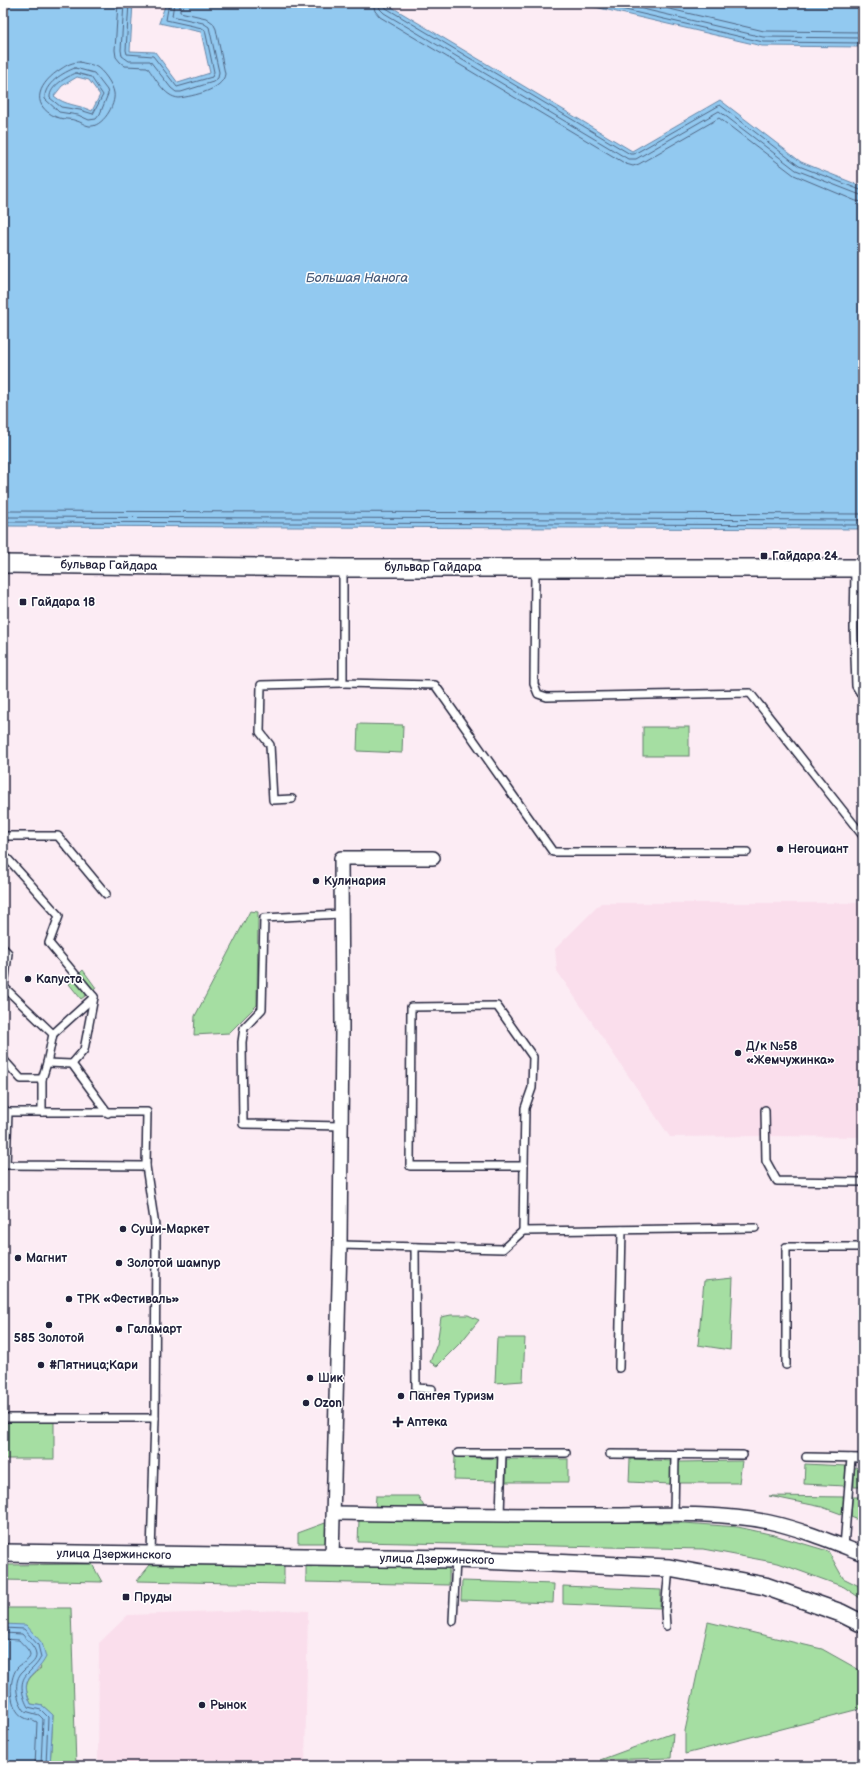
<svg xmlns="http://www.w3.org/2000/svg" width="866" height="1769" font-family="'Balsamiq Sans',sans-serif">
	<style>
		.built { fill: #fadeec }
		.green { fill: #a5dea2; stroke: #64806e }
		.water { fill: #92c9f0; stroke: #6586a8; fill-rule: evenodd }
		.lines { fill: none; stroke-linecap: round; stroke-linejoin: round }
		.shore { stroke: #4f6583; stroke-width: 1 }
		.service-casing { stroke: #22223b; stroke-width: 10 }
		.minor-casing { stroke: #22223b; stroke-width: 16 }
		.tertiary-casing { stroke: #22223b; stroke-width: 20 }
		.service { stroke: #fff; stroke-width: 7 }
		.minor { stroke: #fff; stroke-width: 13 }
		.tertiary { stroke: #fff; stroke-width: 17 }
		.poi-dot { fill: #22223b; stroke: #fff; stroke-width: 1.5 }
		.labels { text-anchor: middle; stroke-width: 3; stroke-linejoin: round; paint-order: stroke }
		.poi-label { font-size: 12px; font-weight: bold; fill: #22223b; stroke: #fff; text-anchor: start }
		.street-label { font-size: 12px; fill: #22223b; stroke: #fff }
		.water-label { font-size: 13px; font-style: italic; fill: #495c7a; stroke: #fff }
	</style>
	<rect width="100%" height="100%" fill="#fcecf4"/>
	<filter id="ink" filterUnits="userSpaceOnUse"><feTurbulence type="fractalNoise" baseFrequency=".025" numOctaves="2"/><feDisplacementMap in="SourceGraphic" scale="8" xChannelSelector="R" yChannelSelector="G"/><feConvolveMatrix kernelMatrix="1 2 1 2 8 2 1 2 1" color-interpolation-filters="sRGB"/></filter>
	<g filter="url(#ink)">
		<!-- built -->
		<g class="built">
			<polygon points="601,903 863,903 863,1137 764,1136 670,1137 557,971 555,949"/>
			<polygon points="287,1610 308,1611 305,1766 98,1766 99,1643 128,1615"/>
		</g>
		<!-- green -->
		<g class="green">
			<polygon points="358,724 403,725 402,753 357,751"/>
			<rect x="643" y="727" width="46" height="29"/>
			<polygon points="250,911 258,912 257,1005 229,1033 194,1035 195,1016"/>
			<polygon points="83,970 96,988 81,999 69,984"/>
			<polygon points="733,1278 730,1350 698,1345 704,1281"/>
			<polygon points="451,1315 468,1315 479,1320 462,1341 437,1366 430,1362 437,1344 441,1317"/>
			<polygon points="497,1338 525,1338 523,1381 495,1383"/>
			<rect x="3" y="1422" width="51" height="37"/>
			<polygon points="455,1457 500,1459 499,1481 454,1480"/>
			<rect x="506" y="1459" width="62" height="23"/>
			<polygon points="630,1459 672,1461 671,1484 629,1482"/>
			<polygon points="742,1461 739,1483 678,1483 678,1462"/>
			<polygon points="805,1464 846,1466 845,1486 804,1484"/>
			<polygon points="863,1467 863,1487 854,1487 854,1468"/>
			<polygon points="376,1496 418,1496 426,1510 375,1509"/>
			<polygon points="769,1496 846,1497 844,1515 822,1507"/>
			<polygon points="852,1497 863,1497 863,1522 851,1517"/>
			<polygon points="359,1520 684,1523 738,1527 774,1535 828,1551 843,1578 863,1588 863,1600 844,1587 778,1563 703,1549 358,1542"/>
			<polygon points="328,1522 329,1543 298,1543 298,1533"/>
			<polygon points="306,1563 449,1566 449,1585 306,1582"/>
			<polygon points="92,1564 102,1582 3,1580 3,1565"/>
			<polygon points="284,1564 284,1584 137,1581 150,1565"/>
			<polygon points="462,1581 554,1584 553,1603 461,1600"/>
			<polygon points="563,1586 661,1590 660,1608 563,1604"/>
			<path d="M3,1608H71L76,1766H50L53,1715L43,1706L31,1704C23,1686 25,1680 41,1668L9,1625L3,1624Z"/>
			<polygon points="708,1622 822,1649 863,1672 863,1708 685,1754 685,1731"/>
			<polygon points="673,1733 671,1758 600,1760"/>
		</g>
		<!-- water -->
		<g class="water">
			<path d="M3,3H133L130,51L155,52L178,83L210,73L201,32L159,23L166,3H385L632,151L720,100L801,162L863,187V529L3,526ZM77,77L89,80L100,95L92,111C77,104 66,106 54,96L62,86Z"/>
			<polygon points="578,3 863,3 863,47 762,46"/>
			<path d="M3,1624L26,1625L42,1643L46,1657C35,1679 18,1675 31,1704L43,1706L53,1715L50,1766H3Z"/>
		</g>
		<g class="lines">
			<!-- shore -->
			<g class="shore">
				<path d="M118,3L115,50L116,57L120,62L125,66L147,67C156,78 164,97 179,98C193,96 223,90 225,74L216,29L213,23L206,18L180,12V3"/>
				<polyline points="124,3 121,50 122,56 129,61 150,61 171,88 176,92 181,92 213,82 218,78 219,72 209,27 203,23 172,16 174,3"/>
				<polyline points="129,3 126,50 127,54 153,56 177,87 212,77 214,72 205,30 202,28 166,20 169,3"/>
				<polyline points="373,3 375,11 380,17 626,164 633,166 639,164 719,118 794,175 856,201 863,202"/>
				<polyline points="379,3 380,9 384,13 628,159 636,159 719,111 796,170 863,196"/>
				<polyline points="384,3 386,8 630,154 634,154 720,105 799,166 863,191"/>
				<polyline points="595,3 763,42 863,43"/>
				<polyline points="617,3 763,37 863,38"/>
				<polyline points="644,3 764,31 863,32"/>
				<path d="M80,62C85,64 91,64 95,66C103,70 113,85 114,93C116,105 102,128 89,126C84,125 81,122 77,121C71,118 63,120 56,117C28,104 40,82 61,69C67,65 72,62 80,62Z"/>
				<path d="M75,68L94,73L107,90L108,94L100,114L96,119L89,120L78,115L59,112L45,99C43,84 64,72 75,68Z"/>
				<path d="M76,73L91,77L103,95L93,114L80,110L61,107L50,98C49,86 67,77 76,73Z"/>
				<polyline points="3,511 863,514"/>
				<polyline points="3,517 863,520"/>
				<polyline points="3,522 863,525"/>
				<path d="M3,1628L24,1629L38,1645L41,1657C37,1665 33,1668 27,1674C18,1683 23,1698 28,1707L41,1710L48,1717L46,1766"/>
				<path d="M3,1633L22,1634C27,1640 35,1646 36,1654C37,1662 28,1666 23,1671C12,1681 17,1701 25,1711L39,1715L43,1719L41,1766"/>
				<path d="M3,1639L19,1640C22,1644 30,1650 30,1655C30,1661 20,1664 17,1668C8,1681 9,1708 23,1717C27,1720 33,1719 37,1722L35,1766"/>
			</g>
			<!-- service casing -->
			<g class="service-casing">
				<g id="service">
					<polyline points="535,567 534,684 538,694 547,697 750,693 863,836"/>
					<polyline points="343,568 343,683 435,685 553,852 747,852"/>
					<polyline points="855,569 854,628 856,686 861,694 863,695"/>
					<polyline points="292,799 273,800 270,745 260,732 261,685 343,683"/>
					<polyline points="3,836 58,836 106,894"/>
					<polyline points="3,859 8,859 59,916 49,943 94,997 84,1050 72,1064"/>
					<polyline points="341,914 264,918 262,1009 244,1028 242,1042 243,1124 341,1126"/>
					<polyline points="3,948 8,953 4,987 53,1034 47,1063 42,1079 21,1079 3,1059"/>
					<polyline points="53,1034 94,997"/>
					<polyline points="47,1063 72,1064 108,1113"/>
					<polyline points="42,1079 42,1112"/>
					<polyline points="3,1109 8,1112 147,1112 146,1166 156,1233 155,1418 3,1418"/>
					<polyline points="765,1110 766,1161 777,1181 863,1182"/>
					<polyline points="8,1112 6,1165 146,1166"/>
					<polyline points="523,1231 524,1166 410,1166 411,1007 497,1006 533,1057 532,1088 525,1108 524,1166"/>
					<polyline points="340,1245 503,1249 523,1231 755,1228"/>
					<polyline points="415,1247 416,1388 432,1389"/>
					<polyline points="786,1365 786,1247 863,1247"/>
					<polyline points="619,1368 622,1230"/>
					<polyline points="458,1453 566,1453"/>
					<polyline points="610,1454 743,1455"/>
					<polyline points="806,1457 863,1458"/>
					<polyline points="500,1515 502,1453"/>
					<polyline points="674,1515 675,1455"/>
					<polyline points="844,1547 851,1458"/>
					<polyline points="151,1554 155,1418"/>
					<polyline points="453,1621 456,1559"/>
					<polyline points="666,1626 665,1611 669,1568"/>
				</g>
			</g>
			<!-- minor casing -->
			<g class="minor-casing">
				<g id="minor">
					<path d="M334,1513C422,1515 509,1515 597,1515C654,1515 713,1511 769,1522C801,1529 832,1542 863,1554"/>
					<polyline points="332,1557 340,1245 342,1027 341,858 433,858"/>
				</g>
			</g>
			<!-- tertiary casing -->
			<g class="tertiary-casing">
				<g id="tertiary">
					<polyline points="3,564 343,568 863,568"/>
					<polyline points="3,1553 456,1559 669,1568 765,1586 841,1613 863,1624"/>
				</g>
			</g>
			<!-- service -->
			<use href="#service" class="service"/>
			<!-- minor -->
			<use href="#minor" class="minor"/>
			<!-- tertiary -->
			<use href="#tertiary" class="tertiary"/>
		</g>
	</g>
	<!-- markers -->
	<g class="poi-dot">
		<rect x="760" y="552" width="8" height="8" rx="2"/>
		<rect x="19" y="598" width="8" height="8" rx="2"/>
		<circle cx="780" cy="849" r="4"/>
		<circle cx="316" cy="881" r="4"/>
		<circle cx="28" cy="979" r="4"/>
		<circle cx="738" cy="1053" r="4"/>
		<circle cx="123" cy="1229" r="4"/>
		<circle cx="18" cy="1258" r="4"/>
		<circle cx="119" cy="1263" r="4"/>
		<circle cx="69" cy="1299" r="4"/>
		<circle cx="49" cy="1325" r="4"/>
		<circle cx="119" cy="1329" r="4"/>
		<circle cx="41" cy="1365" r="4"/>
		<circle cx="310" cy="1378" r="4"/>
		<circle cx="401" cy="1396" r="4"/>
		<circle cx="306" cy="1403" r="4"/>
		<path d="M396 1416h4v4h4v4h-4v4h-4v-4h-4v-4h4z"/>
		<rect x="122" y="1593" width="8" height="8" rx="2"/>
		<circle cx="202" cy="1705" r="4"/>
	</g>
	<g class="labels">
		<!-- poi labels -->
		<g class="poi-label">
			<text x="772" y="560">Гайдара 24</text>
			<text x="31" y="606">Гайдара 18</text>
			<text x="788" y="853">Негоциант</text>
			<text x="324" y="885">Кулинария</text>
			<text x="36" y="983">Капуста</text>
			<text x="746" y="1050">Д/к №58<tspan x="746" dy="14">«Жемчужинка»</tspan></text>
			<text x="131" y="1233">Суши-Маркет</text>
			<text x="26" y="1262">Магнит</text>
			<text x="127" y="1267">Золотой шампур</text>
			<text x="77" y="1303">ТРК «Фестиваль»</text>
			<text x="127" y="1333">Галамарт</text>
			<text x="49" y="1342" text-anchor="middle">585 Золотой</text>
			<text x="49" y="1369">#Пятница;Кари</text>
			<text x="318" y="1382">Шик</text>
			<text x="409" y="1400">Пангея Туризм</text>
			<text x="314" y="1407">Ozon</text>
			<text x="407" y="1426">Аптека</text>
			<text x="134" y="1601">Пруды</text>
			<text x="210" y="1709">Рынок</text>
		</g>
		<!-- street labels -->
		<g class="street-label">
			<text transform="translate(109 565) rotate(1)" y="4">бульвар Гайдара</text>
			<text x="433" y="571">бульвар Гайдара</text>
			<text transform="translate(114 1554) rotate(1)" y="4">улица Дзержинского</text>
			<text transform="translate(437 1559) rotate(1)" y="4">улица Дзержинского</text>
		</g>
		<!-- water labels -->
		<g class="water-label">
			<text x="357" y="282">Большая Нанога</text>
		</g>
	</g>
	<!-- margin -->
	<rect width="866" height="1769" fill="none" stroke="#fff" stroke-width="16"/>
	<rect x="8" y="8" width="850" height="1753" fill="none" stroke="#22223b" stroke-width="1.5" filter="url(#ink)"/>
</svg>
